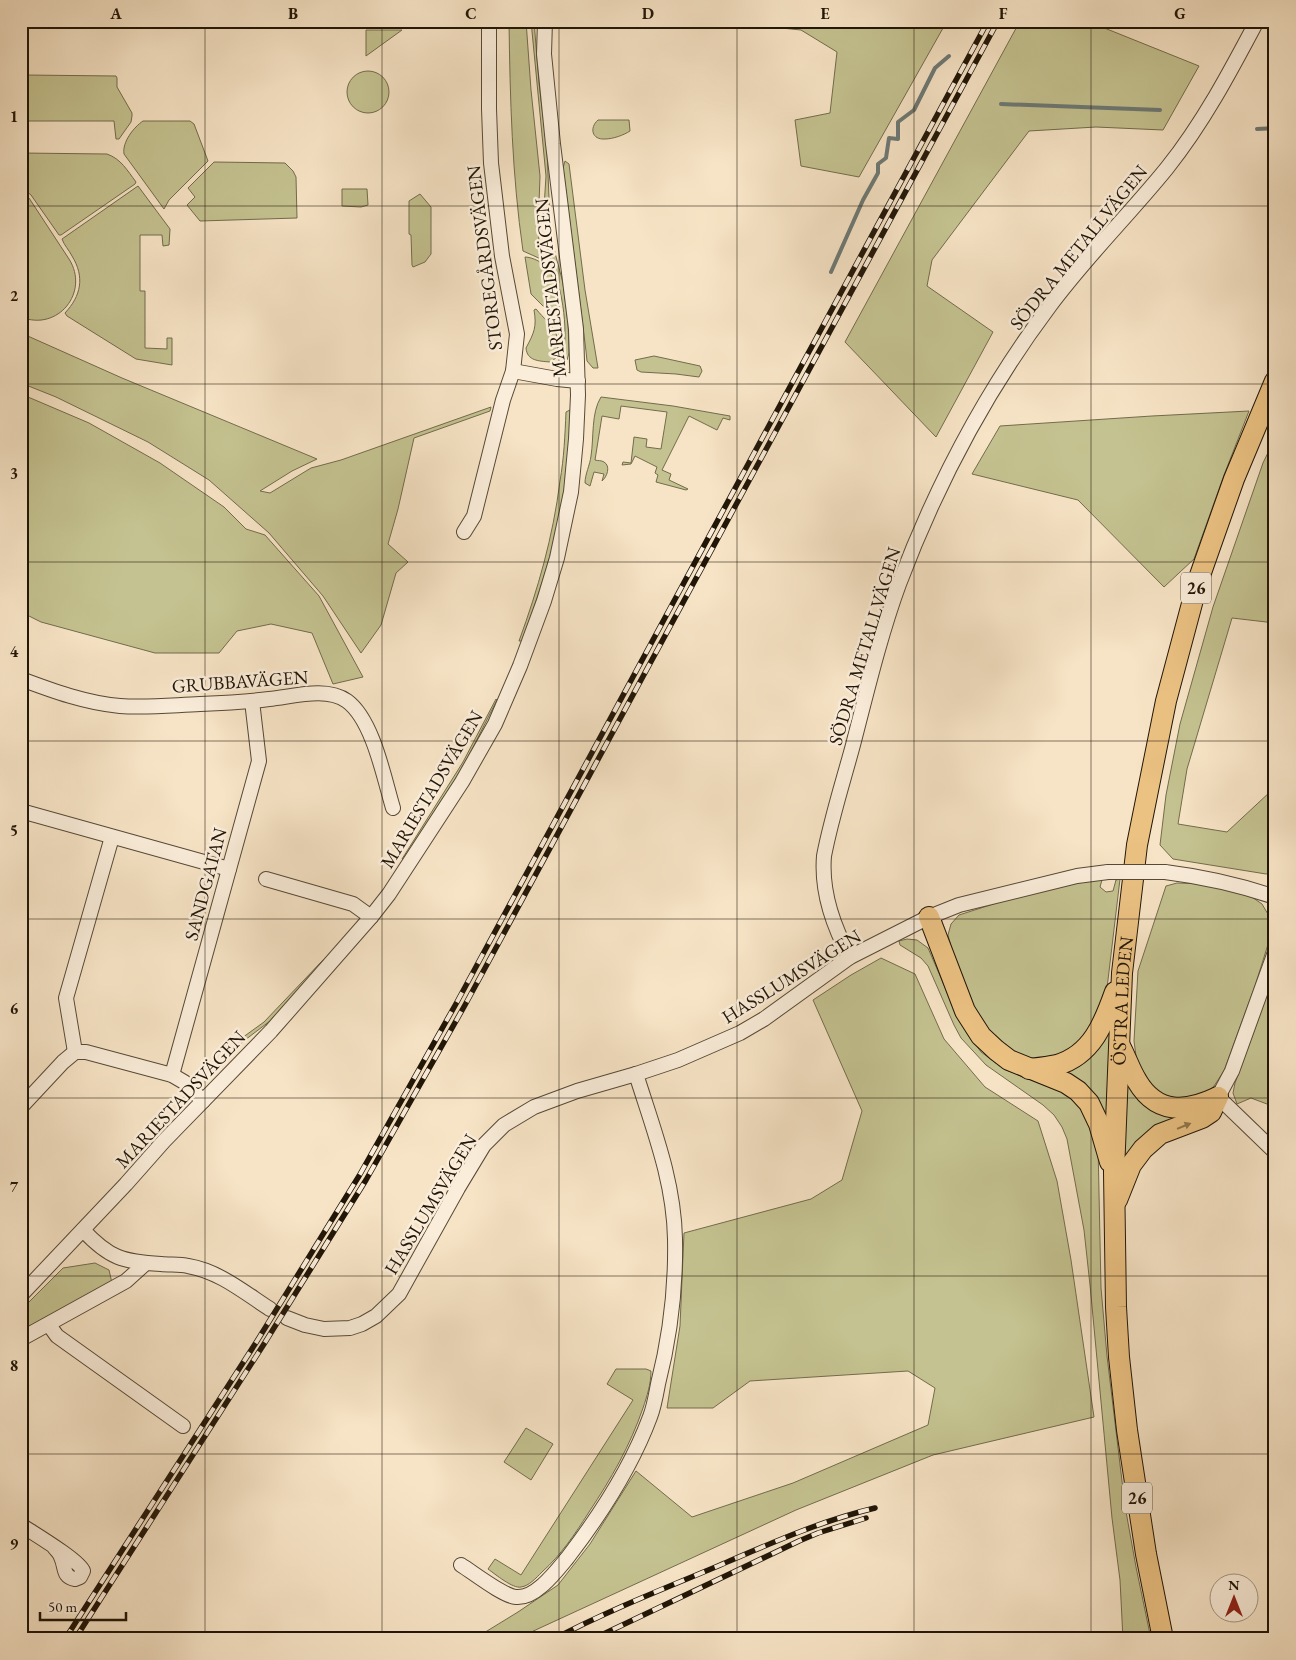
<svg xmlns="http://www.w3.org/2000/svg" width="1296" height="1660" font-family="'EB Garamond',serif">
	<style>
		.green { fill: #c4c290; stroke: #726c4c }
		.lines { fill: none; stroke-linecap: round; stroke-linejoin: round }
		.stream { stroke: #6d7975; stroke-width: 4 }
		.minor-casing { stroke: #564937; stroke-width: 16 }
		.highway-casing { stroke: #201507; stroke-width: 22 }
		.minor { stroke: #faedda; stroke-width: 14 }
		.highway { stroke: #ecc283; stroke-width: 20 }
		.rail-casing { stroke: #201507; stroke-width: 5.5 }
		.rail { stroke: #faedda; stroke-width: 4; stroke-dasharray: 11; stroke-linecap: butt }
		.minor-bridge-casing { stroke: #564937; stroke-width: 16; stroke-linecap: butt }
		.minor-bridge { stroke: #faedda; stroke-width: 14 }
		.oneway { fill: #90744b }
		.grid { fill: none; stroke: #201507; stroke-width: 1; stroke-opacity: 0.55 }
		.labels { text-anchor: middle; stroke-width: 5; stroke-linejoin: round; paint-order: stroke }
		.shield { fill: #faedda; stroke: #615646; stroke-width: 1 }
		.shield-label { font-size: 18px; font-weight: bold; fill: #201507 }
		.street-label { font-size: 19px; fill: #201507; stroke: #faedda }
		.neatline { fill: none; stroke: #201507; stroke-width: 2 }
		.grid-label { font-size: 16px; text-anchor: middle; font-weight: bold; fill: #201507 }
	</style>
	<rect width="100%" height="100%" fill="#f7e4c6"/>
	<filter id="stains"><feTurbulence type="fractalNoise" baseFrequency=".004" numOctaves="4"/><feColorMatrix values="0 0 0 0 .2 0 0 0 0 .09 0 0 0 0 .02 0 0 0 .5 -.17"/></filter>
	<radialGradient id="worn" r=".72"><stop offset=".6" stop-color="#630" stop-opacity="0"/><stop offset="1" stop-color="#630" stop-opacity=".3"/></radialGradient>
	<!-- green -->
	<g class="green">
		<path d="M509,21H526L531,90L540,176L538,231L541,259L523,251C512,175 510,98 509,21Z"/>
		<polygon points="531,21 534,21 539,83 547,150 550,222 543,223 546,176"/>
		<polygon points="712,21 947,21 859,177 801,166 795,120 830,113 837,52 801,30"/>
		<polygon points="1020,21 1087,21 1199,66 1163,130 1096,127 1029,131 932,260 927,286 993,332 936,437 845,342"/>
		<polygon points="366,30 402,30 366,56"/>
		<circle cx="368" cy="92" r="21"/>
		<polygon points="25,75 116,76 117,78 117,87 132,113 132,116 131,122 119,139 116,139 114,121 27,121 26,147 21,146 21,115 24,115"/>
		<path d="M598,120H629L630,131C624,135 613,139 605,139C592,140 589,128 598,120Z"/>
		<path d="M143,121H190L194,124L208,161L169,200L164,209L124,154C122,142 134,127 143,121Z"/>
		<path d="M21,153L107,154C121,159 127,170 136,182L135,184L61,235H59L31,195L21,187Z"/>
		<polygon points="565,161 569,164 585,290 598,368 593,368 587,361 586,351 563,168"/>
		<polygon points="214,162 285,163 293,171 296,177 297,218 200,221 187,205 195,197 188,188"/>
		<path d="M138,186L170,229L169,245L163,246L162,235H140V291H145V348L167,349V338H172V365L136,359L67,316L65,313C81,296 85,277 72,256C69,250 64,245 62,239Z"/>
		<polygon points="342,189 367,189 368,205 361,207 342,206"/>
		<path d="M21,191L29,198L69,259C90,292 58,332 21,317Z"/>
		<polygon points="420,194 431,207 431,254 425,262 413,267 412,265 411,235 409,234 409,201"/>
		<path d="M554,249L563,283L568,322L569,353L567,360L562,362C570,326 561,284 547,250Z"/>
		<path d="M525,257C532,257 545,263 549,270C556,280 557,309 559,322L531,294Z"/>
		<path d="M536,309C553,329 562,331 556,358L550,362C539,361 527,361 526,348C534,333 537,327 534,310Z"/>
		<polygon points="21,333 122,378 317,459 292,471 260,491 270,493 311,468 341,460 491,407 490,411 414,438 398,509 388,544 408,562 396,573 381,625 361,653 323,596 269,533 209,480 148,442 56,397 21,383"/>
		<polygon points="654,356 700,366 702,371 699,377 676,374 641,372 637,370 635,360"/>
		<polygon points="21,394 89,423 160,463 224,507 246,529 265,535 319,596 363,677 333,684 312,633 271,624 237,631 219,653 155,653 41,622 21,612"/>
		<path d="M601,397L673,406L730,416V420L723,418L717,430L689,416L662,470L671,474L669,480L688,489L686,490L656,482L658,475L655,473L657,467L635,456L631,464L622,465L623,462L631,463L634,437L647,439L646,447L661,449L667,412L621,406L619,419L602,416L595,460C598,461 601,460 604,462C611,466 607,477 602,481L604,474L594,472L590,486L585,483C585,474 590,465 591,456C594,437 591,413 601,397Z"/>
		<path d="M570,410L571,416C569,434 569,452 567,470C561,529 542,585 522,641H519C538,589 553,537 560,481C564,458 565,435 566,412Z"/>
		<polygon points="1249,411 1224,475 1194,559 1164,587 1078,500 972,474 1000,426 1152,416"/>
		<polygon points="1275,438 1275,623 1232,618 1187,769 1178,824 1227,832 1271,791 1275,793 1275,872 1266,874 1173,859 1160,845 1166,795 1180,724 1213,607 1263,463"/>
		<polygon points="496,699 497,700 462,769 403,860 402,859 463,762"/>
		<polygon points="1120,879 1105,1005 1098,1024 1059,1059 1027,1060 1011,1052 991,1036 976,1016 959,977 948,935 951,924 959,915 1006,900 1090,880 1102,880 1100,887 1106,892 1113,891 1116,880"/>
		<polygon points="1177,883 1207,884 1249,895 1262,904 1272,921 1270,938 1255,986 1224,1071 1214,1086 1203,1096 1190,1102 1155,1093 1137,1063 1134,1041 1138,971 1166,886"/>
		<polygon points="907,939 917,940 928,948 960,1022 981,1052 1004,1069 1021,1076 1046,1082 1076,1098 1098,1145 1101,1288 1107,1356 1125,1506 1136,1567 1151,1639 1123,1639 1120,1580 1112,1518 1090,1285 1084,1230 1067,1139 1062,1127 1054,1115 1043,1105 986,1065 961,1038 954,1025 928,966 921,958 900,945 899,941"/>
		<polygon points="881,958 915,974 944,1039 985,1087 1038,1121 1057,1181 1071,1260 1094,1417 933,1455 796,1510 516,1639 474,1639 518,1612 558,1585 590,1544 636,1471 692,1517 793,1483 928,1425 935,1388 908,1371 750,1381 713,1408 667,1408 680,1326 684,1233 811,1199 842,1180 862,1111 813,1000 851,975"/>
		<polygon points="323,960 325,960 270,1021 245,1040 238,1046 235,1043 264,1022"/>
		<polygon points="1275,973 1275,1107 1251,1098 1237,1104 1233,1093 1235,1083"/>
		<polygon points="1110,1025 1106,1121 1054,1070"/>
		<polygon points="1126,1084 1187,1113 1124,1163"/>
		<polygon points="95,1263 109,1270 112,1283 21,1334 21,1310 63,1268"/>
		<path d="M616,1369H646L651,1371C651,1384 647,1396 643,1408C630,1446 611,1479 589,1512C575,1534 561,1555 542,1572C536,1578 529,1586 521,1587C513,1589 495,1574 488,1569L495,1559L521,1575L633,1400L607,1384Z"/>
		<polygon points="526,1428 553,1444 531,1480 504,1462"/>
	</g>
	<g class="lines">
		<!-- stream -->
		<g class="stream">
			<polyline points="1001,104 1160,110"/>
			<polyline points="1257,129 1275,128"/>
			<polyline points="831,272 863,200 878,173 878,164 886,158 889,138 898,139 898,122 914,110 935,68 949,56"/>
		</g>
		<!-- minor casing -->
		<g class="minor-casing">
			<g id="minor">
				<polyline points="513,371 557,379 578,381"/>
				<polyline points="464,532 474,516 503,400 513,371 517,334 502,256 491,163 489,109 489,21"/>
				<path d="M21,679C53,691 86,703 120,706C147,708 174,705 200,704C223,703 246,702 269,699C292,697 326,686 347,701C373,720 384,778 393,808"/>
				<polyline points="21,811 229,869"/>
				<path d="M1165,872C1205,877 1237,884 1275,897"/>
				<polyline points="266,879 353,904 371,917"/>
				<polyline points="1275,952 1232,1071 1218,1097 1275,1152"/>
				<path d="M850,957C833,926 821,892 824,856C831,819 843,782 853,745C867,691 880,636 899,584C936,486 986,391 1049,307C1085,258 1129,215 1167,168C1203,123 1230,72 1257,21"/>
				<polyline points="75,1052 66,998 112,837"/>
				<polyline points="172,1075 259,761 252,701"/>
				<polyline points="21,1107 63,1062 75,1052 86,1052 172,1075 184,1082 203,1101"/>
				<path d="M83,1230C109,1258 123,1262 161,1264C170,1265 180,1264 188,1266C219,1271 245,1293 270,1309"/>
				<polyline points="21,1295 126,1184 164,1141 271,1031 371,917 389,894 462,782 495,724 520,666 544,601 557,558 571,492 576,439 578,395 576,329 553,144 544,54 545,21"/>
				<polyline points="287,1318 305,1325 324,1329 350,1328 362,1324 376,1316 399,1294 458,1188 484,1145 504,1125 534,1107 577,1091 636,1074 678,1060 740,1033 764,1019 850,957 929,917 959,905 1077,876 1108,872"/>
				<polyline points="49,1325 57,1336 183,1426"/>
				<polyline points="21,1339 126,1281 146,1263"/>
				<path d="M21,1525C33,1533 80,1561 83,1571L80,1577L75,1579C62,1577 66,1567 61,1557C60,1553 57,1551 54,1547"/>
				<path d="M461,1565C474,1573 503,1596 516,1597C536,1599 557,1570 568,1557C601,1514 631,1468 650,1417C654,1407 656,1395 658,1384C670,1337 676,1288 675,1239C674,1181 653,1128 636,1074"/>
			</g>
		</g>
		<!-- highway casing -->
		<g class="highway-casing">
			<g id="highway">
				<polyline points="929,917 965,1011 981,1036 996,1050 1009,1060 1066,1083 1078,1091 1089,1103 1099,1124 1110,1162"/>
				<path d="M1120,1046C1126,1057 1130,1070 1137,1081C1157,1115 1187,1112 1218,1097"/>
				<path d="M1029,1069C1038,1068 1048,1067 1057,1065C1092,1055 1104,1023 1115,992"/>
				<polyline points="1117,1200 1131,1165 1143,1149 1160,1134 1202,1118 1211,1112 1218,1097"/>
				<path id="s1" d="M1163,1639L1146,1554L1127,1430L1119,1357L1116,1307L1114,1172L1122,973L1137,845L1166,701L1198,581L1234,479L1275,381"/>
			</g>
		</g>
		<!-- minor -->
		<use href="#minor" class="minor"/>
		<!-- highway -->
		<use href="#highway" class="highway"/>
		<!-- rail casing -->
		<g class="rail-casing">
			<g id="rail">
				<polyline points="65,1639 257,1341 359,1176 457,1002 988,21"/>
				<polyline points="75,1639 264,1344 366,1180 465,1005 998,21"/>
				<path d="M554,1639C607,1611 663,1589 718,1566C769,1544 820,1521 875,1508"/>
				<polyline points="593,1639 799,1541 818,1533 866,1518"/>
			</g>
		</g>
		<!-- rail -->
		<use href="#rail" class="rail"/>
		<!-- minor-bridge casing -->
		<g class="minor-bridge-casing">
			<polyline id="minor-bridge" points="1108,872 1165,872"/>
		</g>
		<!-- minor-bridge -->
		<use href="#minor-bridge" class="minor-bridge"/>
	</g>
	<!-- one-way arrows -->
	<defs><path id="oneway-solid" d="M-6-.8H1V-3.2L6.5 0L1 3.2V.8H-6Z" transform="scale(1.25)"/></defs>
	<use class="oneway" href="#oneway-solid" transform="translate(1184 1126) rotate(-22)"/>
	<!-- grid -->
	<path class="grid" d="M205,21V1639M382,21V1639M559,21V1639M737,21V1639M914,21V1639M1091,21V1639M21,206H1275M21,384H1275M21,562H1275M21,741H1275M21,919H1275M21,1098H1275M21,1276H1275M21,1454H1275"/>
	<g class="labels">
		<!-- shield labels -->
		<g class="shield">
			<rect x="1181" y="572.5" width="30" height="31" rx="4"/>
			<rect x="1122" y="1482.5" width="30" height="31" rx="4"/>
		</g>
		<g class="shield-label">
			<text x="1196" y="594">26</text>
			<text x="1137" y="1504">26</text>
		</g>
		<!-- street labels -->
		<g class="street-label">
			<text transform="translate(1078 247) rotate(-51)" y="7">SÖDRA METALLVÄGEN</text>
			<text transform="translate(484 258) rotate(-97)" y="7">STOREGÅRDSVÄGEN</text>
			<text transform="translate(550 288) rotate(-96)" y="7">MARIESTADSVÄGEN</text>
			<text transform="translate(864 646) rotate(-73)" y="7">SÖDRA METALLVÄGEN</text>
			<text transform="translate(240 681) rotate(-4)" y="7">GRUBBAVÄGEN</text>
			<text transform="translate(431 789) rotate(-59)" y="7">MARIESTADSVÄGEN</text>
			<text transform="translate(205 884) rotate(-75)" y="7">SANDGATAN</text>
			<text transform="translate(791 976) rotate(-32)" y="7">HASSLUMSVÄGEN</text>
			<text dy="7" stroke="none"><textPath href="#s1" startOffset="642">ÖSTRA LEDEN</textPath></text>
			<text transform="translate(180 1099) rotate(-47)" y="7">MARIESTADSVÄGEN</text>
			<text transform="translate(430 1204) rotate(-59)" y="7">HASSLUMSVÄGEN</text>
		</g>
	</g>
	<!-- margin -->
	<rect width="1296" height="1660" fill="none" stroke="#f7e4c6" stroke-width="55"/>
	<!-- north arrow -->
	<g transform="translate(1234 1598)"><circle r="24" fill="#faedda" stroke="#a39786"/>
	<path d="M0-4L9 19L0 12L-9 19Z" fill="#8f2418"/>
	<text y="-8" font-size="14" font-weight="bold" text-anchor="middle" fill="#201507">N</text>
	</g>
	<!-- scale -->
	<path d="M40 1612v8h86v-8" fill="none" stroke="#201507" stroke-width="2.5"/>
	<text x="48" y="1612" font-size="15" fill="#201507" stroke="#faedda" stroke-width="4" paint-order="stroke">50 m</text>
	<rect x="28" y="28" width="1240" height="1604" class="neatline"/>
	<g class="grid-label">
		<text x="116" y="19">A</text>
		<text x="293" y="19">B</text>
		<text x="471" y="19">C</text>
		<text x="648" y="19">D</text>
		<text x="825" y="19">E</text>
		<text x="1003" y="19">F</text>
		<text x="1180" y="19">G</text>
		<text x="14" y="122">1</text>
		<text x="14" y="301">2</text>
		<text x="14" y="479">3</text>
		<text x="14" y="657">4</text>
		<text x="14" y="836">5</text>
		<text x="14" y="1014">6</text>
		<text x="14" y="1192">7</text>
		<text x="14" y="1371">8</text>
		<text x="14" y="1549">9</text>
	</g>
	<rect width="100%" height="100%" filter="url(#stains)"/>
	<rect width="100%" height="100%" fill="url(#worn)"/>
</svg>
